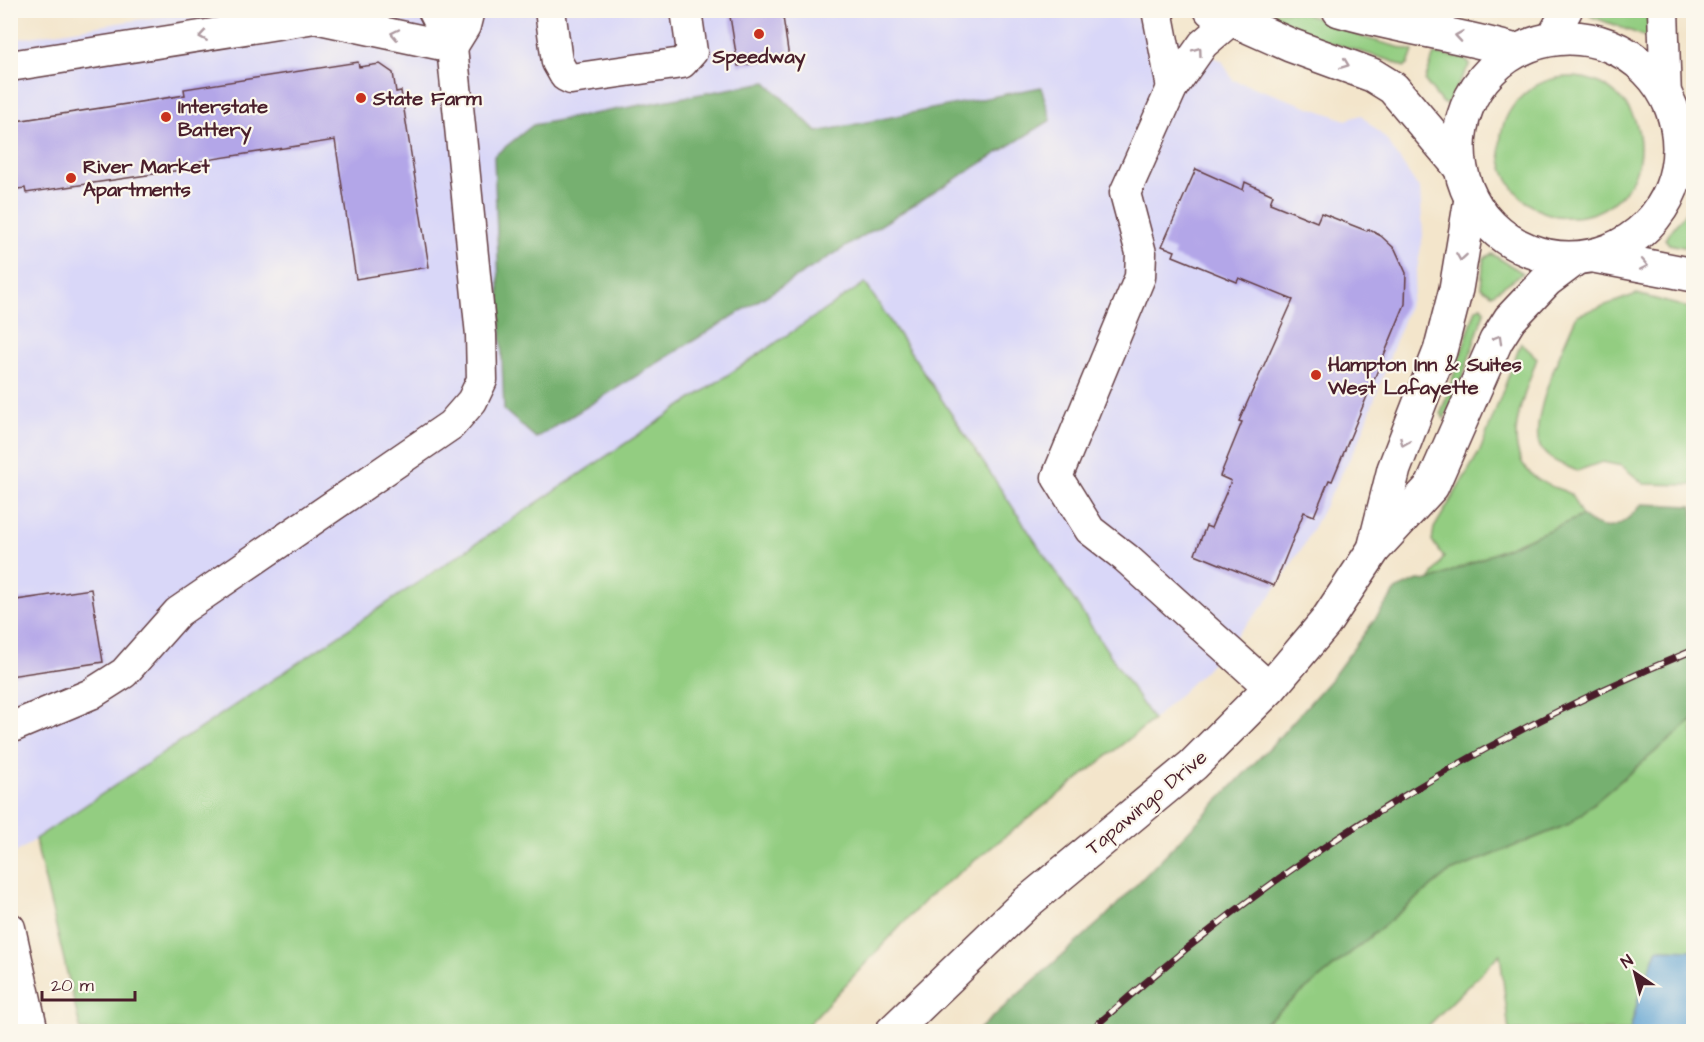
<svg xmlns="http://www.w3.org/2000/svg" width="1704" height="1042" font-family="'Architects Daughter',sans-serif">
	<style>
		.built { fill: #d9d7f8 }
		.green { fill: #93cd81; stroke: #6e7656; stroke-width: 1.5 }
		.forest { fill: #76b06f; stroke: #60684d; stroke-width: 1.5 }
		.water { fill: #5ca0d1; stroke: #53607e; stroke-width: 1.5 }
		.building { fill: #b3a6e8 }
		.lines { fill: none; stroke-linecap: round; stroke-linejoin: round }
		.minor-casing { stroke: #633d43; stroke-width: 33 }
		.major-casing { stroke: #633d43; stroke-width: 36 }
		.minor { stroke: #fff; stroke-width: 30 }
		.major { stroke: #fff; stroke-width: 33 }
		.rail-casing { stroke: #4a1f2b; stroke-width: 7 }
		.rail { stroke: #fbf7ec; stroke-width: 4.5; stroke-dasharray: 14; stroke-linecap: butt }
		.oneway { stroke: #ae9aa0 }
		.poi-dot { fill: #c8321e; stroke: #fbf7ec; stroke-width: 2 }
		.labels { text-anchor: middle; stroke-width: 4.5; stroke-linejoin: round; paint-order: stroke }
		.poi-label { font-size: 20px; font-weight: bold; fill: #4a1f2b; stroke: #fbf7ec; text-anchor: start }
		.street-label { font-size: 20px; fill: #4a1f2b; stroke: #fbf7ec }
	</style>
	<rect width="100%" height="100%" fill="#fbf7ec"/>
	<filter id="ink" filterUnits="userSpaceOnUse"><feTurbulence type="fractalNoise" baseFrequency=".0167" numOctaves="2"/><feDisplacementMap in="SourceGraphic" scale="12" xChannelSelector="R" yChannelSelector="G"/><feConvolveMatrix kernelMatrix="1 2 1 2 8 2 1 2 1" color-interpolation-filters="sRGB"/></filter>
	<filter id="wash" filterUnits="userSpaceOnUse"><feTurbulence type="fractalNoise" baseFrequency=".008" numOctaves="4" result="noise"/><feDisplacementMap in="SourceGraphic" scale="24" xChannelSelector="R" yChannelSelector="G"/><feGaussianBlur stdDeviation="1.35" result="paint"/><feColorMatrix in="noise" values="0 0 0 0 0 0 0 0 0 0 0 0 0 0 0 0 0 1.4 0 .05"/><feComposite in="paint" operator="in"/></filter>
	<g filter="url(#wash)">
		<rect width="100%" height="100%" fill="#f3e5cb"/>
		<!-- built -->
		<polygon class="built" points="199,10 1124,11 1222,61 1233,80 1346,120 1361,115 1386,139 1420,190 1423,235 1413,293 1360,439 1304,545 1265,604 1205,670 1153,720 865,284 11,856 11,40"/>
		<!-- green -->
		<g class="green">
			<polygon points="1250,11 1299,11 1365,38 1413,51 1408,65 1404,67 1392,61 1321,40"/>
			<polygon points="1592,11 1648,11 1649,38 1590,16"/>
			<polygon points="1434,54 1463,58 1470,64 1447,104 1442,103 1425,81"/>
			<circle cx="1570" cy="147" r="70"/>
			<polygon points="1693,194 1693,249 1669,244 1665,239 1687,210"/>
			<polygon points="1492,254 1523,273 1492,294 1481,287 1484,258"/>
			<polygon points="865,283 1153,720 926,899 802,1031 81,1031 35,839"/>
			<path d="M1637,294L1693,309V485L1644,484L1622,466L1602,462L1577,471C1564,465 1550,461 1542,450C1524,427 1566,340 1577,315Z"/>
			<polygon points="1481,306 1485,310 1462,379 1444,419 1441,413 1476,309"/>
			<path d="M1521,343L1537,358C1526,394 1496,450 1537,479C1547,486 1561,489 1571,494L1582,516L1429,581L1444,557L1432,541L1434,528L1480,451Z"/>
			<polygon points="1693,720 1693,950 1658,949 1640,992 1630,1031 1509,1031 1500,954 1423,1031 1254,1032 1448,873 1569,824"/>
		</g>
		<!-- forest -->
		<g class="forest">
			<polygon points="766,82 817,132 1041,87 1051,120 536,438 504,410 494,156 533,125"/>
			<path d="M1642,504L1693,506V720L1569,824L1448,873L1255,1031H977L1104,918L1274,743L1331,679L1397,589L1418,580L1429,581L1582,516C1607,537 1622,527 1642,504Z"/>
		</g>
		<!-- water -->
		<polygon class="water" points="1658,949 1693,950 1693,1031 1630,1031 1640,992"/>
		<g id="blocks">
			<!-- building -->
			<g class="building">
				<polygon points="729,10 782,10 789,58 738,66"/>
				<polygon points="358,62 359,67 380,64 393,73 396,92 401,91 429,267 356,279 335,140 200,161 201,167 26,193 25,188 10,190 10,122 185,95 184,89"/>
				<polygon points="1196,169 1243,190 1245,182 1273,195 1270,203 1317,222 1321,213 1367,231 1368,229 1381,236 1395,249 1406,273 1405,304 1332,481 1329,480 1314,516 1304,512 1274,586 1195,554 1206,526 1211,528 1231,481 1220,476 1242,422 1239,421 1293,300 1239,278 1237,282 1173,256 1175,251 1162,246"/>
				<polygon points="91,589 103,662 10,676 10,601"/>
			</g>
		</g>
	</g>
	<g filter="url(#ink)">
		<use href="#blocks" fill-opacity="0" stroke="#633d43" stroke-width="1.5"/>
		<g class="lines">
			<!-- minor casing -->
			<g class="minor-casing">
				<g id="minor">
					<polyline points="550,10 557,62 565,76 571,79 682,63 692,52 686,10"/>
					<polyline points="1157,10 1172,88"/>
					<polyline points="1663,10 1666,98"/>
					<polyline points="1231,20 1203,44 1172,88 1125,193 1141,253 1140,277 1057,477 1090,530 1126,558 1270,688"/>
					<polyline points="1551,39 1567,10"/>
					<polyline points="452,47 465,26 469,10"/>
					<polyline points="10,66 315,18 452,47"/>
					<polyline points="10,728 91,694 124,673 178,612 451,425 472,401 482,380 481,335 452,47 433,10"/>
					<polyline points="10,928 33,1032"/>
				</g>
			</g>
			<!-- major casing -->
			<g class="major-casing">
				<g id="major">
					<polyline points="1211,10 1290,45 1372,75 1393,88 1459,166"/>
					<path d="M1339,10C1397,27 1457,34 1516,51"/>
					<circle cx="1569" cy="148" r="110"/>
					<polyline points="1594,256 1694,275"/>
					<polyline points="1375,545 1394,469 1440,351 1456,289 1471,199"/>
					<polyline points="892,1032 1025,904 1193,765 1270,688 1325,623 1374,549 1432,486 1496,341 1510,319 1547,280 1575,259"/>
				</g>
			</g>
			<!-- minor -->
			<use href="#minor" class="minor"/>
			<!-- major -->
			<use href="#major" class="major"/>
			<!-- rail casing -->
			<g class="rail-casing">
				<path id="rail" d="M1089,1032C1267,870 1471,741 1694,650"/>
			</g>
			<!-- rail -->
			<use href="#rail" class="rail"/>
		</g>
		<!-- one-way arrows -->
		<defs><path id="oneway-chevron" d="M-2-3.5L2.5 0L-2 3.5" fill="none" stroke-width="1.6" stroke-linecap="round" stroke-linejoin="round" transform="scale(1.5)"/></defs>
		<g class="oneway">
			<use href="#oneway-chevron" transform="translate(395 34) rotate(-168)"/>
			<use href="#oneway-chevron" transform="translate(203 36) rotate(171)"/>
			<use href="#oneway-chevron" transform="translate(1459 36) rotate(-171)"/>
			<use href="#oneway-chevron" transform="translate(1198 51) rotate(-54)"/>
			<use href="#oneway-chevron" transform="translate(1345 64) rotate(21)"/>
			<use href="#oneway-chevron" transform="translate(1461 257) rotate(99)"/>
			<use href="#oneway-chevron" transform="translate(1644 265) rotate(11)"/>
			<use href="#oneway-chevron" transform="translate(1498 339) rotate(-60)"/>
			<use href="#oneway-chevron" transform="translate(1404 442) rotate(112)"/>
		</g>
	</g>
	<!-- markers -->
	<g class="poi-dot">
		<circle cx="759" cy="34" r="6"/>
		<circle cx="361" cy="98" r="6"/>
		<circle cx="166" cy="117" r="6"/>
		<circle cx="71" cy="178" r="6"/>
		<circle cx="1316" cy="375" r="6"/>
	</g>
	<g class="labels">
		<!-- poi labels -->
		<g class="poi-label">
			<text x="759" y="63" text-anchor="middle">Speedway</text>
			<text x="373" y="105">State Farm</text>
			<text x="178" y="113">Interstate<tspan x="178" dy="23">Battery</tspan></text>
			<text x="83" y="173">River Market<tspan x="83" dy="23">Apartments</tspan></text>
			<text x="1328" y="371">Hampton Inn &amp; Suites<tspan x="1328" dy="23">West Lafayette</tspan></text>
		</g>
		<!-- street labels -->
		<g class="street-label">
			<text transform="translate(1146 802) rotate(-40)" y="7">Tapawingo Drive</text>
		</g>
	</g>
	<!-- margin -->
	<rect width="1704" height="1042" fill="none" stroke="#fbf7ec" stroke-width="36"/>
	<!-- north arrow -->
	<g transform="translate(1635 973) rotate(325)" stroke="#fbf7ec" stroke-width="4.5" paint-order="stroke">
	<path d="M0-4.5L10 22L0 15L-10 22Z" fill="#4a1f2b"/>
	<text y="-9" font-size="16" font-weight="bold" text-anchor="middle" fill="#4a1f2b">N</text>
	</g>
	<!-- scale -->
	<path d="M42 991v9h93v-9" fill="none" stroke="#4a1f2b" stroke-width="3"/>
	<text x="51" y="991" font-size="18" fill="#4a1f2b" stroke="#fbf7ec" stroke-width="4.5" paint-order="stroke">20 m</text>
</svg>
